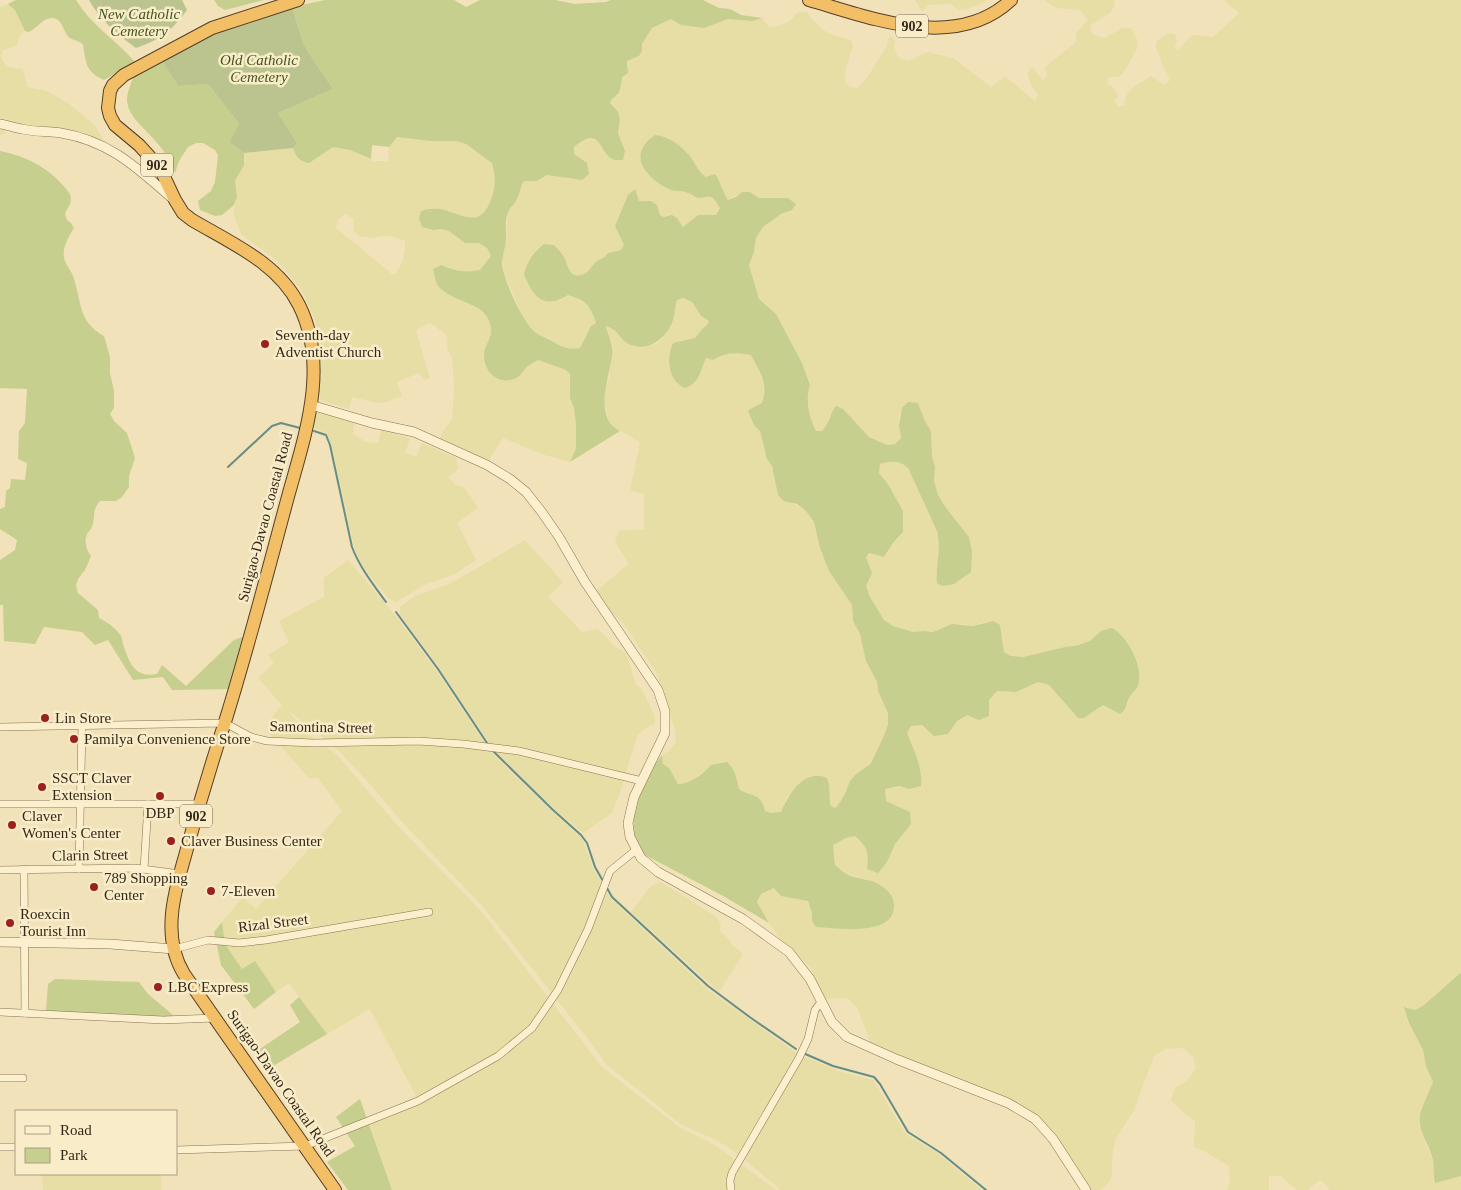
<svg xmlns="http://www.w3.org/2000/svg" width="1461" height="1190" font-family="Georgia,serif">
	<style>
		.farmland { fill: #e7dea6; fill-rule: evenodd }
		.green { fill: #c6cf8d }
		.cemetery { fill: #bbc38e }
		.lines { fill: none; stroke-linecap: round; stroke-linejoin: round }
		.stream { stroke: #668e85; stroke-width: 2 }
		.minor-casing { stroke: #887153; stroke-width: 8 }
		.tertiary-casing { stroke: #887153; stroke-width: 10 }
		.trunk-casing { stroke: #553e28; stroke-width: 14 }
		.minor { stroke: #fcefcd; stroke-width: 7 }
		.tertiary { stroke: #fcefcd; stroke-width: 9 }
		.trunk { stroke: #f2bf66; stroke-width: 12 }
		.poi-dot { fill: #9c211e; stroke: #f8ecc9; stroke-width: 2 }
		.labels { text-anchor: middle; stroke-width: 5; stroke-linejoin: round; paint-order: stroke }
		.shield { fill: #f8ecc9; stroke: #70634e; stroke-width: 1 }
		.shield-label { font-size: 14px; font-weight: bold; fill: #362819 }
		.park-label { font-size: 15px; font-style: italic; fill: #45541e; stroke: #f8ecc9 }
		.poi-label { font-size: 15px; fill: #362819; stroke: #f8ecc9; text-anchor: start }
		.street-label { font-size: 15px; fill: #362819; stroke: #f8ecc9 }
	</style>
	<rect width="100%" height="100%" fill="#f1e2b9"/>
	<!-- farmland -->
	<g class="farmland">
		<polygon points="915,0 988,0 968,9 959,10 951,4 929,5 922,11"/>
		<polygon points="1044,0 1114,0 1115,5 1110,13 1091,25 1090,30 1094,35 1105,38 1122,28 1131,28 1137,39 1137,49 1124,72 1119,77 1109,77 1107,83 1112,86 1118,96 1114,102 1119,107 1124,105 1126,96 1133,87 1151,76 1165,85 1170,80 1163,66 1156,47 1157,41 1169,33 1175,34 1177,42 1174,47 1178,50 1192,35 1213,37 1239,13 1224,0 1461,0 1461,974 1458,974 1424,1005 1415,1010 1405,1007 1409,1023 1423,1050 1426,1066 1433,1082 1427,1099 1420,1112 1420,1125 1425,1142 1433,1159 1433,1176 1435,1183 1461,1176 1461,1190 1329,1190 1327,1186 1320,1180 1307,1190 1297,1190 1280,1176 1269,1176 1269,1190 1227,1190 1230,1180 1229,1166 1204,1151 1194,1147 1195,1121 1182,1111 1171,1100 1175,1088 1188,1080 1196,1068 1193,1057 1183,1048 1166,1049 1154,1056 1133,1112 1115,1140 1112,1159 1112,1176 1107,1185 1100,1190 1086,1190 1035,1119 873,1049 857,1007 847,998 826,999 821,997 815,985 811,968 781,940 769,923 757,902 761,894 774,888 796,898 808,901 812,913 812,921 840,928 890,893 881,885 845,873 835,865 833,845 846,838 855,836 864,844 869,854 887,862 895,843 911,824 910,812 886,801 885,789 899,786 909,789 922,775 918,760 906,733 911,726 922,725 948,734 957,721 989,700 997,691 1016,692 1038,682 1049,685 1078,718 1084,718 1103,705 1120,714 1126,709 1129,697 1138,687 1101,631 1090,641 1079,645 1065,647 1023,657 1011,656 1004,652 1000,626 984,622 973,626 962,624 944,627 933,632 924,631 913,632 893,626 884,620 870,597 866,586 866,557 869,553 884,557 888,552 893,543 899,538 903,511 888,484 879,473 880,464 893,461 903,464 908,468 937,531 940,540 936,576 972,551 969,537 946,508 938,495 934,481 935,467 932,457 931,431 925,421 918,403 899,415 899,425 901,438 895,444 887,445 869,437 859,427 830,415 828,425 822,431 816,431 812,423 809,408 807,394 810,385 802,363 776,314 759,299 749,265 754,252 756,238 763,227 781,214 792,210 796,204 788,198 759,198 750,192 742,192 728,200 723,193 721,182 706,177 698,171 687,152 666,136 646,173 671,190 687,192 696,198 710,197 716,200 720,208 716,215 698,215 683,227 677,218 664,217 660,215 657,205 639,202 634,190 615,226 624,245 621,250 608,253 603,260 596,262 589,270 582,275 575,275 568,270 564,257 558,301 568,295 581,298 589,307 596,323 591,326 580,348 572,350 564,348 547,337 540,336 533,331 524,319 504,274 502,255 506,241 507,214 517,199 521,186 524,181 537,181 547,175 560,176 569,179 576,157 574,154 574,147 582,141 589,139 596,140 602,146 607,155 625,151 618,133 620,120 610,104 612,99 618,95 621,89 622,77 629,66 627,61 639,56 642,44 652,28 671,19 681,25 704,28 728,19 752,21 762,18 768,26 776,27 790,21 798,12 806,12 823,30 836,36 851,40 853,45 846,69 845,81 849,87 857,88 864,82 887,46 889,38 892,37 895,41 894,48 897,55 901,59 909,61 927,52 953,58 991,87 1005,76 1035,101 1038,94 1031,86 1028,73 1032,67 1043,80 1047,75 1045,67 1076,42 1076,33 1088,20 1080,10 1056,8"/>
		<polygon points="8,4 15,10 25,31 21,34 16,46 3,50 1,56 3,62 9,67 23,69 27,87 47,91 68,103 94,125 103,139 102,146 6,126 4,134 0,135 0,7"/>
		<path d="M397,137L430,141H456L466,144L493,163L495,183L493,196L484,213L477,218L468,219L447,210L433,230L442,229L449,231L465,243H479L487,248L491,257L480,270L469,273L460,272L440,265L433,269L446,292L473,305L483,312L489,320L492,332L484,354L521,375L528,366L538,360L566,370L570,374V398L574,408L576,424V448L570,462L541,454L503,438L488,462L440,438L443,431L452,419L454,388L452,357L448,351L446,334L430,323L416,330L430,378L424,380L419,373L397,382L402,396L387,402L378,403L352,397L349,409L320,400L321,348L315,320L302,291L290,276L275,259L241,234L233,213L237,197L235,181L244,165V153L293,148L295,155L333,147L350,150L373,161H388L389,147ZM345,214L354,219V231L359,236L372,238L381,236H391L405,241V250L402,263L395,274H392L336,228L338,220Z"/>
		<polygon points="683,298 692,302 701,316 709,321 707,325 703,328 695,338 689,340 680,340 701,372 706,358 713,360 721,354 733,352 751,355 761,371 766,388 765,396 763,403 752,408 754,425 760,431 767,459 772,466 778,495 806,511 814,522 820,548 829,571 852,605 853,621 860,634 866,661 877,682 878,691 888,713 888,725 883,738 872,761 866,766 842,798 838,805 835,808 831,806 829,799 812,775 800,784 787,797 781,812 771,813 765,811 749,793 739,789 737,779 707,770 684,785 678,784 669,769 663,764 662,755 670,750 676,741 675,730 656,672 623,623 605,607 596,591 629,564 615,542 619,531 644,529 644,494 630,491 640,442 614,427 608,418 605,405 605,390 609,378 613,346 606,325 614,328 631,345 636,347 656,344 662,339 670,325 674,315 674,308 677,300"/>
		<polygon points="320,412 354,421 353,434 366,442 378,443 381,428 410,439 405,453 416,457 422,443 456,458 458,469 448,477 455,485 464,487 478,508 457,523 476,560 453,575 424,585 396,602 388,598 368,573 359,559 354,546 331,443 327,434 315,428 313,425 314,416 316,413"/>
		<polygon points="525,540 563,582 548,597 582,632 598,629 613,645 626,653 636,685 642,689 655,717 655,722 653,725 645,728 637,736 621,790 612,813 583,833 553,808 493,749 439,668 400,614 400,607 415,596 446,585 460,578"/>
		<polygon points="348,560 395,615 436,670 491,752 552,812 582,838 593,868 611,899 707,989 798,1054 839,1071 873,1080 906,1134 936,1152 982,1190 781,1190 739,1155 718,1141 680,1124 605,1063 592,1044 484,908 402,822 369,783 338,750 287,709 308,734 336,754 399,827 481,911 602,1067 679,1127 715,1145 776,1190 392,1190 369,1123 407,1110 405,1101 416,1096 370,1009 327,1034 289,983 276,992 255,962 242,969 225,944 222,922 243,897 256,909 342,811 318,778 309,778 269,733 278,723 272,717 282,705 258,678 274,663 268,655 289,642 279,621 324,597 324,578"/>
		<polygon points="661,882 715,916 721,924 720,931 729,939 732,945 743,954 719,992 631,912 651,886"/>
		<polygon points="66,1174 159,1174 161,1176 161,1190 43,1190 42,1175"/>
	</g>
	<!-- green -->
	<g class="green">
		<path d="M16,0H76C91,25 116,40 135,62L104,80C93,75 87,70 85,57C84,54 84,49 83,45C80,40 74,41 70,38C63,33 63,18 52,18C44,17 37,28 29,32L25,31L15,10L8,4Z"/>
		<polygon points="214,0 264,0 225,10 218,6"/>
		<path d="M325,0H454L466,7L480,0H555L575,4L606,2L611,0H703L719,8L730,9L741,15L762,18L752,21L728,19L704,28L681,25L671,19L652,28L642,44V51L639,56L627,61L628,73L622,77C621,87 621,94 612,99L610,103L618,112L620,120L618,133L625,151L623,160C620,160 618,160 615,160C598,156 603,123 574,147V154L587,163L589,174L582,180L547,175L537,181H524C520,187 520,193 517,199C515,204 509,208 507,215C505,221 506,231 506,238C506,247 502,255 502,264C504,281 522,321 535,332C539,336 544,336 548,339C560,345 566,351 580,348L591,326L596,323C590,305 586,300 568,295C543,310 533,297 524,274C528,260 533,253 544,244L554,245C557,249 562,253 564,257C568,265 569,278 581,275C588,274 591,266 596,262C601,258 603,260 608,253L621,250L624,245L615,226L628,195L635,189L639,201H651L657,205L660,215L664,217L672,215L677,218L683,227L698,215H716L720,208C717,204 715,198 710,197C706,196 702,198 698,198C694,197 692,194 688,193C682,190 675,192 669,189C644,177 627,154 655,135C667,136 678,143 686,152C695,160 695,169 706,177L715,174C721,182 722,191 728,200L736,197L742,192H750L759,198H788L796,204L792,210L781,214L763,227L756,238L754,252L749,265L759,299L776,314L802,363L810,385C805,400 809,417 816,431H822C830,423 829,415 836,406L843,409L869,437L887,445L895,444L901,438L899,425L902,408L908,402L918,403L925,421L931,431L932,457L935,467L934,481L938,495L946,508L969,537L972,551L971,572L954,584L942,586L937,583C935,565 942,549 937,531L908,468C899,460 891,461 880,464L879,473L888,484L903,511V532L893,543L884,557L869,553L866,557L872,573L866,586L870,597L884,620L893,626L913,632L924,631L933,632L952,624L973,626L993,621L1000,625L1004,652L1011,656L1023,657L1065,647L1079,645L1090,641L1101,631L1112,628C1128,637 1144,667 1138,685C1137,690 1131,693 1129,698C1125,706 1128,708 1120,714L1103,705L1084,718H1078L1049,685L1038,682L1016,692L997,691L989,700V716L979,720L967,715L957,721L948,734L934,736L922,725L911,726L907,733C914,751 923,767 921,786L909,789L899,786L885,789L886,801L910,812L911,824L895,844L887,862L878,873L867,869C869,852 868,848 855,836L846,838L833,845L835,865C841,870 846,875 854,877C864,880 875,880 883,887C890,892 894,898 894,907C893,937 836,928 816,927L812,921V913L808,901L781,896L774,888L761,894L757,902L769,923L725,897L645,855C620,827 641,780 662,755L663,764L669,768L678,784C688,785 705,773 711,765L727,762C735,769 737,779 739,789C751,797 761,792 765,811L771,813L781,812C789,794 804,768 827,778C831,787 828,797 831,806L835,808L838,805L845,794L850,781L855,775L870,764L872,761L883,738L888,725V713L878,691L877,682L866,661L860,634L853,621L852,605L829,571L820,548L814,522L806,511L797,504L784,501L778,495L772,466L767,459L760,431L754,425L748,411L752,408L762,403C769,384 760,372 751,355C735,353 728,351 713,360L706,358C700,371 700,383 685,388C668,382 666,357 673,343L695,338L703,328L707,325L709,321L701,316L692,302L683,298L677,300C675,306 675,310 674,316C670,336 648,355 627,343C618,337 619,330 606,326C608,335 614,346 612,356C609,379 593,417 620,431L570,462L576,448V424L574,408L570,398V374L566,370L538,360C535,362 531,364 528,366C523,370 522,376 514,379C497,385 484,371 484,355C484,347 490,340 491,333C492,325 488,317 483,312C471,301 445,298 437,284C435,280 434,273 433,269L441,265C454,271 466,273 480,270L491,256L487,248L479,243H465L449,231L442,229L433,230L422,227L419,218L421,211C430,208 439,208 448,211C467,217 480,226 490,202C496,188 496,177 492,163L466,144L456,141H430L397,137L389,147L372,145L371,159L350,150L333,147L309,163C299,161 296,157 293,148L297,143L278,113L333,89L308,52L303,42L292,7Z"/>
		<path d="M162,61L178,86L208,84L239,124L231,142L244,153V165L235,181L237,197L234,205L222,215L215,216L200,210L198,201L211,191L215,182L218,155L215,150L203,143H196L188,147L179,161L175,173C170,158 160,145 149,134C140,124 128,115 127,100C127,92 131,85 133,77L156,66Z"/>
		<path d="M0,151C24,156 44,165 61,183C65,188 71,193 71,199C71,204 66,210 65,214L67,220L71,223L74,228C69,236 62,248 64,258C65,264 71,270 73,276C82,301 77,321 104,336L110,357V373L114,391V408L110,414L114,421L127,433L135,458L129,476V487L122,497L116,501H100C91,512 96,516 92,527C91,530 88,531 87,534C84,541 86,550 91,556L85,570L78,579L76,585L78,593L98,610L99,618C107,622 116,628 121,636C123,639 122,643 124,647C130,665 136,678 157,674L162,665L186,686L234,640L251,634L235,689L172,690L163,677L133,680L108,640L95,645L82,632L44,627L35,644L4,641L3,605H0V560L15,550L17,540L0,529V509L5,507L6,491L10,488L11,479L25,480L27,463L18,459L19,431L25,423L27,389L0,388Z"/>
		<polygon points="222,922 225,944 242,969 255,961 276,992 254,1009 221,965 214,932"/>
		<path d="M1459,974H1461V1176L1435,1183C1433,1175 1434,1168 1433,1160C1430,1144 1418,1134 1420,1115C1421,1109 1430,1090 1433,1082L1426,1066L1423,1050L1409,1023L1404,1007L1415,1010L1424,1005Z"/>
		<polygon points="55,979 139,982 148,994 173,1015 170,1017 46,1011 48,984"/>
		<polygon points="299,997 327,1034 268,1069 257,1051 300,1022 290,1005"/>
		<polygon points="360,1099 392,1190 348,1190 327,1162 355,1146 336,1117"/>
	</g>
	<!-- cemetery -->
	<g class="cemetery">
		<path d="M89,0H182L187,10C170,32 163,38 136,48C118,35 100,20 89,0Z"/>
		<polygon points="292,7 303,42 308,52 333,89 278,113 297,143 293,148 244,153 230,142 239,124 208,84 178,86 162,61 205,37"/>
	</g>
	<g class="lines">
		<!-- stream -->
		<g class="stream">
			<path d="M314,431L326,435L330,445L352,547C360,568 373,584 386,602"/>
			<polyline points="228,467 272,426 281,423 300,428"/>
			<polyline points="396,612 438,669 489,746"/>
			<polyline points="492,750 553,810 581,835 587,843 595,867 603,881"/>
			<polyline points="607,888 612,897 708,986 751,1018 796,1049"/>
			<polyline points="803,1053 833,1066 874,1077 880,1084 908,1132 941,1153 986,1190"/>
		</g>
		<!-- minor casing -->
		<g class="minor-casing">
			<g id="minor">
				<polyline points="0,727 225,723 251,737 267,741 313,743 418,741 463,744 519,751 642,781"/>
				<polyline points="0,804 200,804"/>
				<polyline points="24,869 25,1013"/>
				<polyline points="79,869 82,725"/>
				<polyline points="144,869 148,804"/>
				<polyline points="0,870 135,868 180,874"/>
				<polyline points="174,949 208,940 239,943 266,940 429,912"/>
				<polyline points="0,1012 163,1020 215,1018"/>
				<polyline points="0,1078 23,1078"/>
				<polyline points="0,1147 16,1147"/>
				<polyline points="176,1150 305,1146 418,1101 498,1056 532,1028 558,990 588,929 610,871 636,850"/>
				<polyline points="731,1190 730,1181 732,1173 799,1058 808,1039 815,1010 821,1002"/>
			</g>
		</g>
		<!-- tertiary casing -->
		<g class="tertiary-casing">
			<g id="tertiary">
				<path d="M0,124C7,125 15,128 22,129C35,132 48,131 61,133C110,141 137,168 173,199"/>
				<polyline points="311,405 372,423 414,432 487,465 510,479 526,492 541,511 559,537 585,582 658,690 665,711 665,733 634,797 628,823 630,837 641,858 658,872 743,919 789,952 810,979 832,1022 847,1037 896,1059 1008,1103 1035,1119 1053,1139 1086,1190"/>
				<polyline points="0,942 110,944 174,949"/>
			</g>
		</g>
		<!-- trunk casing -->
		<g class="trunk-casing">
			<g id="trunk">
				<path d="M298,0L212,28L124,75L113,85L110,91L108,108L110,116L115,125L139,145L160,168L175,200L183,213L192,220C231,243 278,263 299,305C331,369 303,440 286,504C266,578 247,652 224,725C211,765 199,805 188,845C182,868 174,890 172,914C170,935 173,956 184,974L335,1190"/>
				<path d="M809,0C872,18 956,52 1011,0"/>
			</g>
		</g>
		<!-- minor -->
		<use href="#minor" class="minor"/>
		<!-- tertiary -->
		<use href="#tertiary" class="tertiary"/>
		<!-- trunk -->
		<use href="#trunk" class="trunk"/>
	</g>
	<!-- markers -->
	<g class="poi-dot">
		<circle cx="265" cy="344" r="5"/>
		<circle cx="45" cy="718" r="5"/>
		<circle cx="74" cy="739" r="5"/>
		<circle cx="42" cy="787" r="5"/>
		<circle cx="160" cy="796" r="5"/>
		<circle cx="12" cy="825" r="5"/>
		<circle cx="171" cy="841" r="5"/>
		<circle cx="94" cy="887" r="5"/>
		<circle cx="211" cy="891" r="5"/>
		<circle cx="10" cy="923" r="5"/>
		<circle cx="158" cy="987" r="5"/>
	</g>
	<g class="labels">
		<!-- shield labels -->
		<g class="shield">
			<rect x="896" y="14.5" width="32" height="23" rx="4"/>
			<rect x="141" y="153.5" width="32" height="23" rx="4"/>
			<rect x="180" y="804.5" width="32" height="23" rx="4"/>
		</g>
		<g class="shield-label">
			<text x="912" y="31">902</text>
			<text x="157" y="170">902</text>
			<text x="196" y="821">902</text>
		</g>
		<!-- park labels -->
		<g class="park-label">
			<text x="139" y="19">New Catholic<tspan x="139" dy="17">Cemetery</tspan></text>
			<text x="259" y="65">Old Catholic<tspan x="259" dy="17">Cemetery</tspan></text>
		</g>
		<!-- poi labels -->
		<g class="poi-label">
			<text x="275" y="340">Seventh-day<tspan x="275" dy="17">Adventist Church</tspan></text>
			<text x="55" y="723">Lin Store</text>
			<text x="84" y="744">Pamilya Convenience Store</text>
			<text x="52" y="783">SSCT Claver<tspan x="52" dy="17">Extension</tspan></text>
			<text x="160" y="818" text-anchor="middle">DBP</text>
			<text x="22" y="821">Claver<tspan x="22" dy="17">Women's Center</tspan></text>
			<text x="181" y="846">Claver Business Center</text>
			<text x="104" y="883">789 Shopping<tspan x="104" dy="17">Center</tspan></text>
			<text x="221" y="896">7-Eleven</text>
			<text x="20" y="919">Roexcin<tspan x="20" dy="17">Tourist Inn</tspan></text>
			<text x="168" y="992">LBC Express</text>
		</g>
		<!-- street labels -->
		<g class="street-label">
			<text transform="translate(265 517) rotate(-75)" y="5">Surigao-Davao Coastal Road</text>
			<text transform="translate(321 727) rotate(1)" y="5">Samontina Street</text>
			<text transform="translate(90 855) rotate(-1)" y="5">Clarin Street</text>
			<text transform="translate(273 923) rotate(-7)" y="5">Rizal Street</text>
			<text transform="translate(281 1083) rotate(55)" y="5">Surigao-Davao Coastal Road</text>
		</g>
	</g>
	<!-- legend -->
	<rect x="15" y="1110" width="162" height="65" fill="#f8ecc9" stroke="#aa9e83"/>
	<rect x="25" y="1126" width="25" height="8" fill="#fcefcd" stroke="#aa9e83"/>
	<text x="60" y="1135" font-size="15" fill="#362819">Road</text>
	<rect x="25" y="1148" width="25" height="15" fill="#c6cf8d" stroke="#aa9e83"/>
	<text x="60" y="1160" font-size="15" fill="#362819">Park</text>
</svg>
